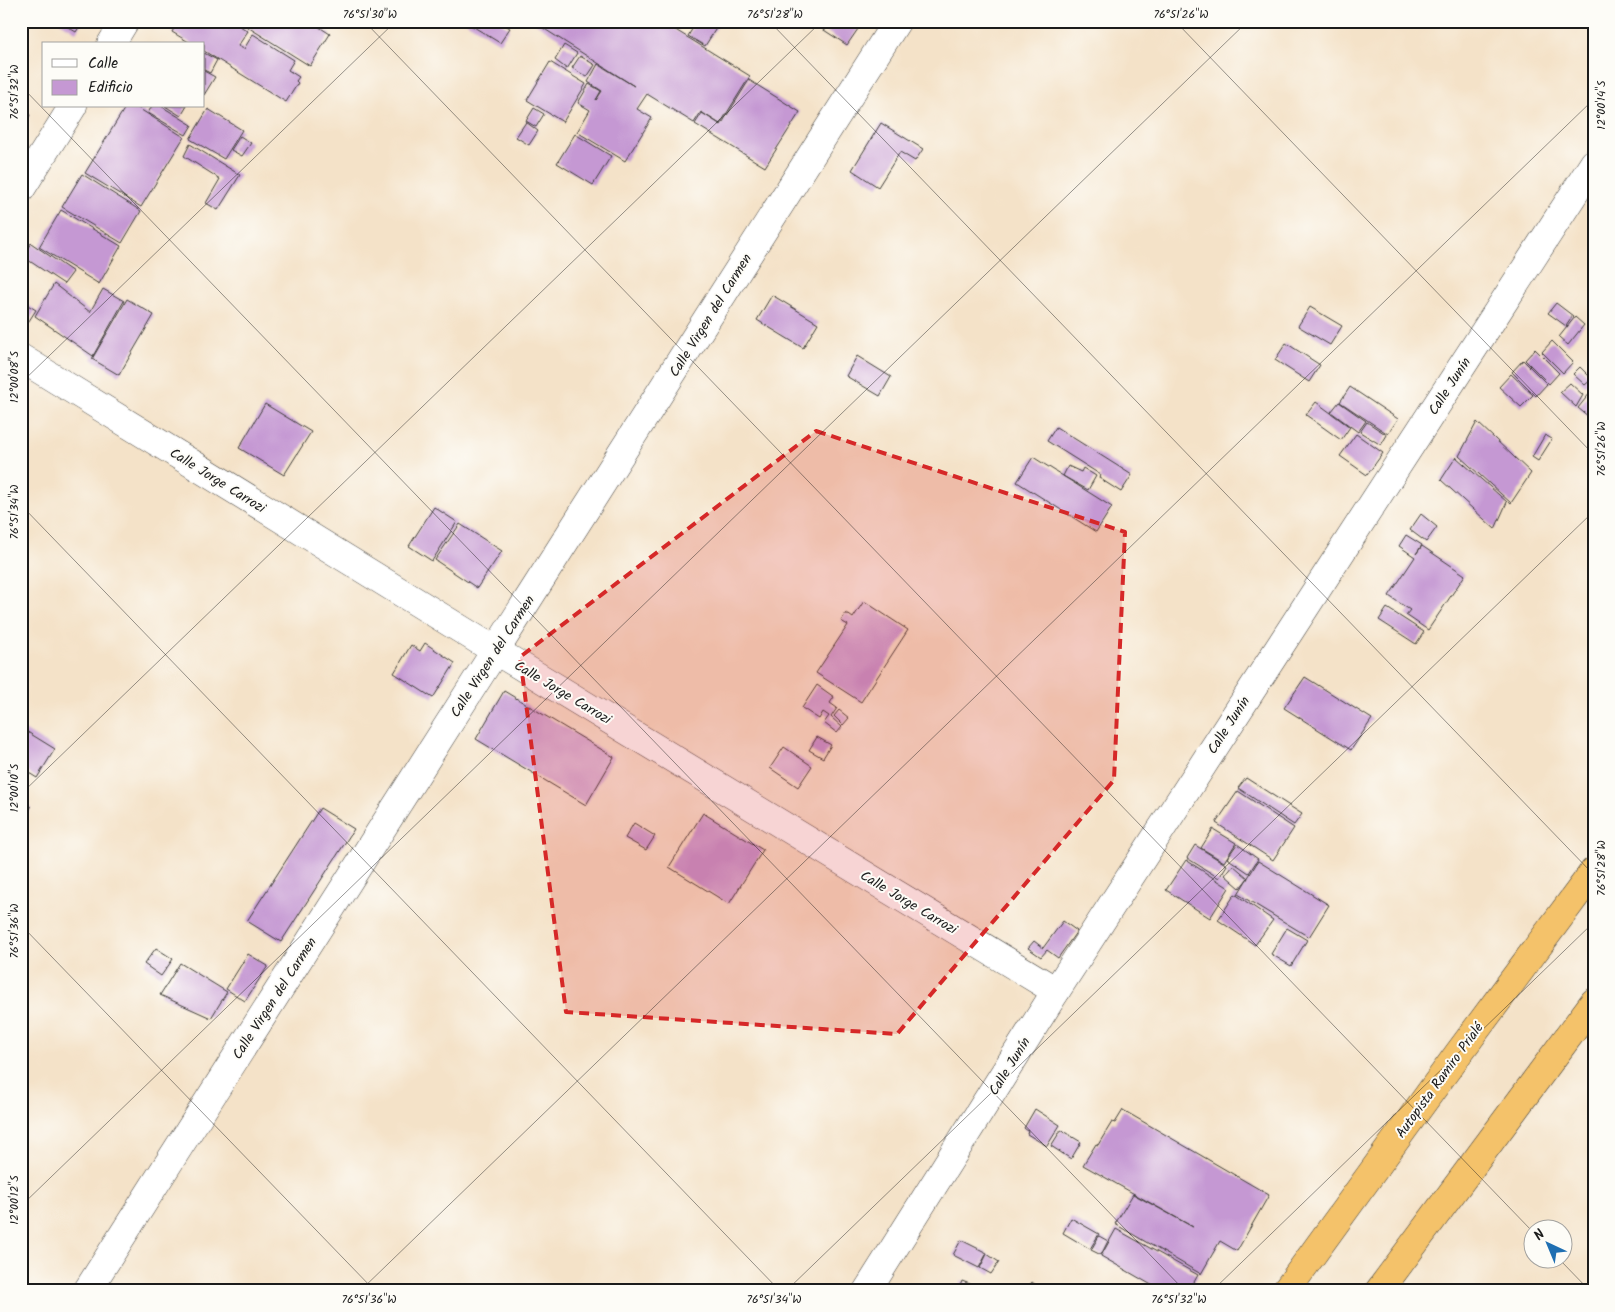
<svg xmlns="http://www.w3.org/2000/svg" width="1615" height="1312" font-family="Kalam,sans-serif">
	<style>
		.building { fill: #c598d3 }
		.lines { fill: none; stroke-linecap: round; stroke-linejoin: round }
		.minor-casing { stroke: #3c3a36; stroke-width: 29 }
		.tertiary-casing { stroke: #3c3a36; stroke-width: 29 }
		.trunk-casing { stroke: #3c3a36; stroke-width: 29 }
		.minor { stroke: #fff; stroke-width: 28 }
		.tertiary { stroke: #fff; stroke-width: 28 }
		.trunk { stroke: #f4c26a; stroke-width: 28 }
		.marked { fill: #d62828; fill-opacity: 0.2; stroke: #d62828; stroke-width: 4; stroke-dasharray: 10 6; stroke-linejoin: round }
		.ticks { fill: none; stroke: #1c1c1c; stroke-width: 1; stroke-opacity: 0.45 }
		.labels { text-anchor: middle; stroke-width: 4; stroke-linejoin: round; paint-order: stroke }
		.street-label { font-size: 14px; fill: #1c1c1c; stroke: #fdfcf7 }
		.neatline { fill: none; stroke: #1c1c1c; stroke-width: 2 }
		.ticks-label { font-size: 12px; text-anchor: middle; fill: #1c1c1c }
	</style>
	<rect width="100%" height="100%" fill="#fdfcf7"/>
	<filter id="ink" filterUnits="userSpaceOnUse"><feTurbulence type="fractalNoise" baseFrequency=".02" numOctaves="2"/><feDisplacementMap in="SourceGraphic" scale="10" xChannelSelector="R" yChannelSelector="G"/><feConvolveMatrix kernelMatrix="1 2 1 2 8 2 1 2 1" color-interpolation-filters="sRGB"/></filter>
	<filter id="wash" filterUnits="userSpaceOnUse"><feTurbulence type="fractalNoise" baseFrequency=".0096" numOctaves="4" result="noise"/><feDisplacementMap in="SourceGraphic" scale="20" xChannelSelector="R" yChannelSelector="G"/><feGaussianBlur stdDeviation="1.12" result="paint"/><feColorMatrix in="noise" values="0 0 0 0 0 0 0 0 0 0 0 0 0 0 0 0 0 1.4 0 .05"/><feComposite in="paint" operator="in"/></filter>
	<g filter="url(#wash)">
		<rect width="100%" height="100%" fill="#f4e2c8"/>
		<g id="blocks">
			<!-- building -->
			<g class="building">
				<polygon points="58,21 83,21 76,32"/>
				<polygon points="178,21 232,21 248,31 238,46 244,49 253,34 294,60 288,70 299,77 296,81 298,83 286,102 204,51 204,44 192,44 172,32"/>
				<polygon points="238,21 310,21 330,34 310,66"/>
				<polygon points="464,21 498,21 510,28 500,43"/>
				<polygon points="532,21 661,21 750,76 720,124 701,112 694,123 647,94 637,109 652,118 625,161 577,132 590,110 578,103 589,84 601,91 596,100 602,91 588,82 598,64 634,86"/>
				<polygon points="697,21 720,22 705,46 688,36"/>
				<polygon points="810,21 847,21 858,29 847,45"/>
				<polygon points="564,45 577,53 567,69 555,60"/>
				<polygon points="204,53 217,60 210,73 204,70"/>
				<polygon points="580,56 595,65 587,77 572,68"/>
				<polygon points="550,62 586,84 563,122 527,100"/>
				<polygon points="204,71 215,77 204,95"/>
				<polygon points="749,80 800,112 765,167 695,124 702,113 721,125"/>
				<polygon points="126,106 135,106 184,137 141,207 85,173"/>
				<polygon points="152,106 161,106 192,125 186,135 148,113"/>
				<polygon points="165,106 187,106 181,116"/>
				<polygon points="534,108 544,114 536,127 526,121"/>
				<polygon points="21,109 30,115 21,131"/>
				<polygon points="208,109 242,130 224,159 190,139"/>
				<polygon points="526,122 538,131 529,145 516,137"/>
				<polygon points="881,123 923,149 915,161 900,152 878,187 852,170"/>
				<polygon points="575,134 611,156 593,185 557,163"/>
				<polygon points="240,136 251,143 242,156 231,150"/>
				<polygon points="190,144 240,175 218,210 206,203 220,179 184,156"/>
				<polygon points="82,174 141,211 122,243 62,207"/>
				<polygon points="61,210 121,246 99,284 39,247"/>
				<polygon points="31,243 73,272 64,284 22,256"/>
				<polygon points="54,284 90,312 103,289 124,301 93,356 35,316"/>
				<polygon points="772,295 818,323 803,348 757,320"/>
				<polygon points="127,299 154,315 119,375 92,359"/>
				<polygon points="21,301 36,310 27,324 21,320"/>
				<polygon points="1556,303 1573,316 1566,326 1548,313"/>
				<polygon points="1310,307 1342,326 1330,345 1298,326"/>
				<polygon points="1575,317 1584,325 1568,345 1559,337"/>
				<polygon points="1552,341 1573,362 1563,373 1542,352"/>
				<polygon points="1286,343 1320,365 1309,382 1275,360"/>
				<polygon points="1535,349 1559,373 1549,384 1525,360"/>
				<polygon points="857,356 891,377 880,396 846,376"/>
				<polygon points="1523,360 1547,384 1536,396 1512,372"/>
				<polygon points="1580,367 1592,379 1585,385 1573,374"/>
				<polygon points="1511,374 1533,395 1521,407 1499,387"/>
				<polygon points="1570,383 1583,395 1576,407 1560,392"/>
				<polygon points="1350,387 1398,419 1388,434 1340,402"/>
				<polygon points="1594,388 1594,421 1578,408"/>
				<polygon points="1316,402 1350,427 1341,440 1306,415"/>
				<polygon points="1339,402 1366,421 1358,432 1331,412"/>
				<polygon points="265,404 311,432 284,475 239,448"/>
				<polygon points="1367,422 1387,435 1381,445 1360,432"/>
				<polygon points="1477,422 1531,473 1511,503 1459,456"/>
				<polygon points="1056,427 1132,475 1121,492 1099,478 1101,475 1047,441"/>
				<polygon points="1356,434 1383,453 1367,475 1340,456"/>
				<polygon points="1545,435 1552,439 1538,461 1532,457"/>
				<polygon points="1033,457 1112,507 1096,532 1017,482"/>
				<polygon points="1456,457 1507,502 1495,529 1441,480"/>
				<polygon points="1068,466 1081,472 1083,468 1096,476 1088,490 1063,476"/>
				<polygon points="434,507 457,522 432,561 409,546"/>
				<polygon points="1421,514 1437,527 1426,542 1410,530"/>
				<polygon points="460,524 502,551 477,588 435,560"/>
				<polygon points="1406,535 1422,545 1416,554 1422,546 1465,575 1428,630 1406,615 1410,610 1389,596 1415,557 1399,546"/>
				<polygon points="864,601 908,630 861,702 816,673 848,625 841,621 846,613 853,618"/>
				<polygon points="1387,608 1424,632 1416,644 1379,620"/>
				<polygon points="425,643 455,663 433,698 394,673 411,645 420,651"/>
				<polygon points="1305,677 1372,719 1351,750 1284,708"/>
				<polygon points="817,685 834,697 830,703 837,708 831,717 842,727 837,733 824,723 829,716 823,712 819,719 802,708"/>
				<polygon points="504,691 614,757 586,805 476,739"/>
				<polygon points="839,710 849,718 843,725 834,716"/>
				<polygon points="21,728 55,749 37,778 21,768"/>
				<polygon points="817,737 831,745 823,758 809,750"/>
				<polygon points="784,747 812,766 798,787 770,768"/>
				<polygon points="1246,778 1302,814 1294,825 1238,788"/>
				<polygon points="1238,791 1294,828 1273,860 1216,823"/>
				<polygon points="21,798 27,802 25,804 31,807 21,824"/>
				<polygon points="320,808 354,829 281,942 247,921"/>
				<polygon points="703,813 763,850 729,904 669,867"/>
				<polygon points="634,823 655,836 646,850 625,838"/>
				<polygon points="1213,829 1236,843 1224,862 1201,848"/>
				<polygon points="1237,844 1258,859 1249,873 1227,858"/>
				<polygon points="1195,845 1227,865 1219,878 1187,858"/>
				<polygon points="21,859 27,863 21,873"/>
				<polygon points="1186,860 1229,888 1210,918 1166,890"/>
				<polygon points="1258,861 1329,905 1309,937 1238,894"/>
				<polygon points="1233,865 1248,878 1240,888 1225,875"/>
				<polygon points="1235,894 1273,920 1255,945 1218,920"/>
				<polygon points="1063,921 1077,931 1058,958 1047,950 1041,957 1028,948 1034,941 1043,948"/>
				<polygon points="1287,928 1307,940 1291,966 1271,954"/>
				<polygon points="156,948 173,959 161,976 144,964"/>
				<polygon points="248,954 268,966 245,1001 226,989"/>
				<polygon points="180,963 227,992 211,1018 160,995"/>
				<polygon points="1035,1109 1060,1125 1047,1146 1027,1134 1028,1131 1024,1128"/>
				<polygon points="1123,1110 1269,1195 1237,1251 1220,1241 1201,1274 1115,1224 1133,1194 1193,1227 1083,1165 1096,1144 1098,1145 1112,1122 1115,1123"/>
				<polygon points="1061,1130 1081,1142 1071,1159 1051,1146"/>
				<polygon points="1071,1218 1099,1234 1090,1249 1063,1233"/>
				<polygon points="1116,1229 1198,1275 1189,1291 1162,1291 1101,1256"/>
				<polygon points="1099,1236 1108,1241 1101,1255 1091,1250"/>
				<polygon points="961,1240 987,1253 979,1268 953,1255"/>
				<polygon points="987,1254 999,1262 991,1274 980,1268"/>
				<polygon points="962,1281 988,1291 958,1291"/>
				<polygon points="1032,1282 1041,1289 1039,1291 1031,1291 1027,1288"/>
			</g>
		</g>
	</g>
	<g filter="url(#ink)">
		<use href="#blocks" fill-opacity="0" stroke="#3c3a36" stroke-width="1"/>
		<g class="lines">
			<!-- minor casing -->
			<g class="minor-casing">
				<g id="minor">
					<polyline points="21,358 496,651 1056,991"/>
					<polyline points="87,1291 897,21"/>
					<polyline points="867,1291 1056,991 1594,163"/>
				</g>
			</g>
			<!-- tertiary casing -->
			<g class="tertiary-casing">
				<g id="tertiary">
					<polyline points="111,44 125,21"/>
					<polyline points="21,189 73,106"/>
				</g>
			</g>
			<!-- trunk casing -->
			<g class="trunk-casing">
				<g id="trunk">
					<polyline points="1286,1291 1458,1054 1594,871"/>
					<polyline points="1379,1291 1594,1002"/>
				</g>
			</g>
			<!-- minor -->
			<use href="#minor" class="minor"/>
			<!-- tertiary -->
			<use href="#tertiary" class="tertiary"/>
			<!-- trunk -->
			<use href="#trunk" class="trunk"/>
		</g>
	</g>
	<!-- marked area -->
	<path class="marked" d="M816,431L1125,532L1114,780L897,1034L566,1012L520,657Z"/>
	<!-- ticks -->
	<path class="ticks" d="M364,21L1532,1231M769,21L1594,875M1175,21L1594,455M1580,21L1594,36M21,86L1185,1291M21,383L396,21M21,505L780,1291M21,794L822,21M21,925L375,1291M21,1206L1248,21M1560,1260L1590,1291M360,1291L1594,99M786,1291L1594,511M1212,1291L1594,922"/>
	<g class="labels">
		<!-- street labels -->
		<g class="street-label">
			<text transform="translate(710 315) rotate(-58)" y="5">Calle Virgen del Carmen</text>
			<text transform="translate(1449 386) rotate(-57)" y="5">Calle Junín</text>
			<text transform="translate(218 480) rotate(32)" y="5">Calle Jorge Carrozi</text>
			<text transform="translate(492 656) rotate(-57)" y="5">Calle Virgen del Carmen</text>
			<text transform="translate(563 692) rotate(31)" y="5">Calle Jorge Carrozi</text>
			<text transform="translate(1228 725) rotate(-57)" y="5">Calle Junín</text>
			<text transform="translate(909 902) rotate(31)" y="5">Calle Jorge Carrozi</text>
			<text transform="translate(274 998) rotate(-57)" y="5">Calle Virgen del Carmen</text>
			<text transform="translate(1009 1066) rotate(-58)" y="5">Calle Junín</text>
			<text transform="translate(1439 1080) rotate(-54)" y="5">Autopista Ramiro Prialé</text>
		</g>
	</g>
	<!-- margin -->
	<rect width="1615" height="1312" fill="none" stroke="#fdfcf7" stroke-width="55"/>
	<!-- legend -->
	<rect x="42" y="42" width="162" height="65" fill="#fdfcf7" stroke="#a3a29f"/>
	<rect x="52" y="59" width="25" height="8" fill="#ffffff" stroke="#a3a29f"/>
	<text x="88" y="68" font-size="15" fill="#1c1c1c">Calle</text>
	<rect x="52" y="80" width="25" height="15" fill="#c598d3" stroke="#a3a29f"/>
	<text x="88" y="92" font-size="15" fill="#1c1c1c">Edificio</text>
	<!-- north arrow -->
	<g transform="translate(1548 1244) rotate(316)"><circle r="24" fill="#fdfcf7" stroke="#a3a29f"/>
	<path d="M0-4L9 19L0 12L-9 19Z" fill="#1f6fb2"/>
	<text y="-8" font-size="14" font-weight="bold" text-anchor="middle" fill="#1c1c1c">N</text>
	</g>
	<rect x="28" y="28" width="1560" height="1256" class="neatline"/>
	<g class="ticks-label">
		<text x="370" y="18">76°51'30"W</text>
		<text x="775" y="18">76°51'28"W</text>
		<text x="1181" y="18">76°51'26"W</text>
		<text transform="translate(14 92) rotate(-90)" y="4">76°51'32"W</text>
		<text transform="translate(1601 105) rotate(-90)" y="4">12°00'14"S</text>
		<text transform="translate(14 377) rotate(-90)" y="4">12°00'08"S</text>
		<text transform="translate(1601 449) rotate(-90)" y="4">76°51'26"W</text>
		<text transform="translate(14 512) rotate(-90)" y="4">76°51'34"W</text>
		<text transform="translate(14 788) rotate(-90)" y="4">12°00'10"S</text>
		<text transform="translate(1601 868) rotate(-90)" y="4">76°51'28"W</text>
		<text transform="translate(14 931) rotate(-90)" y="4">76°51'36"W</text>
		<text transform="translate(14 1200) rotate(-90)" y="4">12°00'12"S</text>
		<text x="369" y="1303">76°51'36"W</text>
		<text x="774" y="1303">76°51'34"W</text>
		<text x="1179" y="1303">76°51'32"W</text>
	</g>
</svg>
